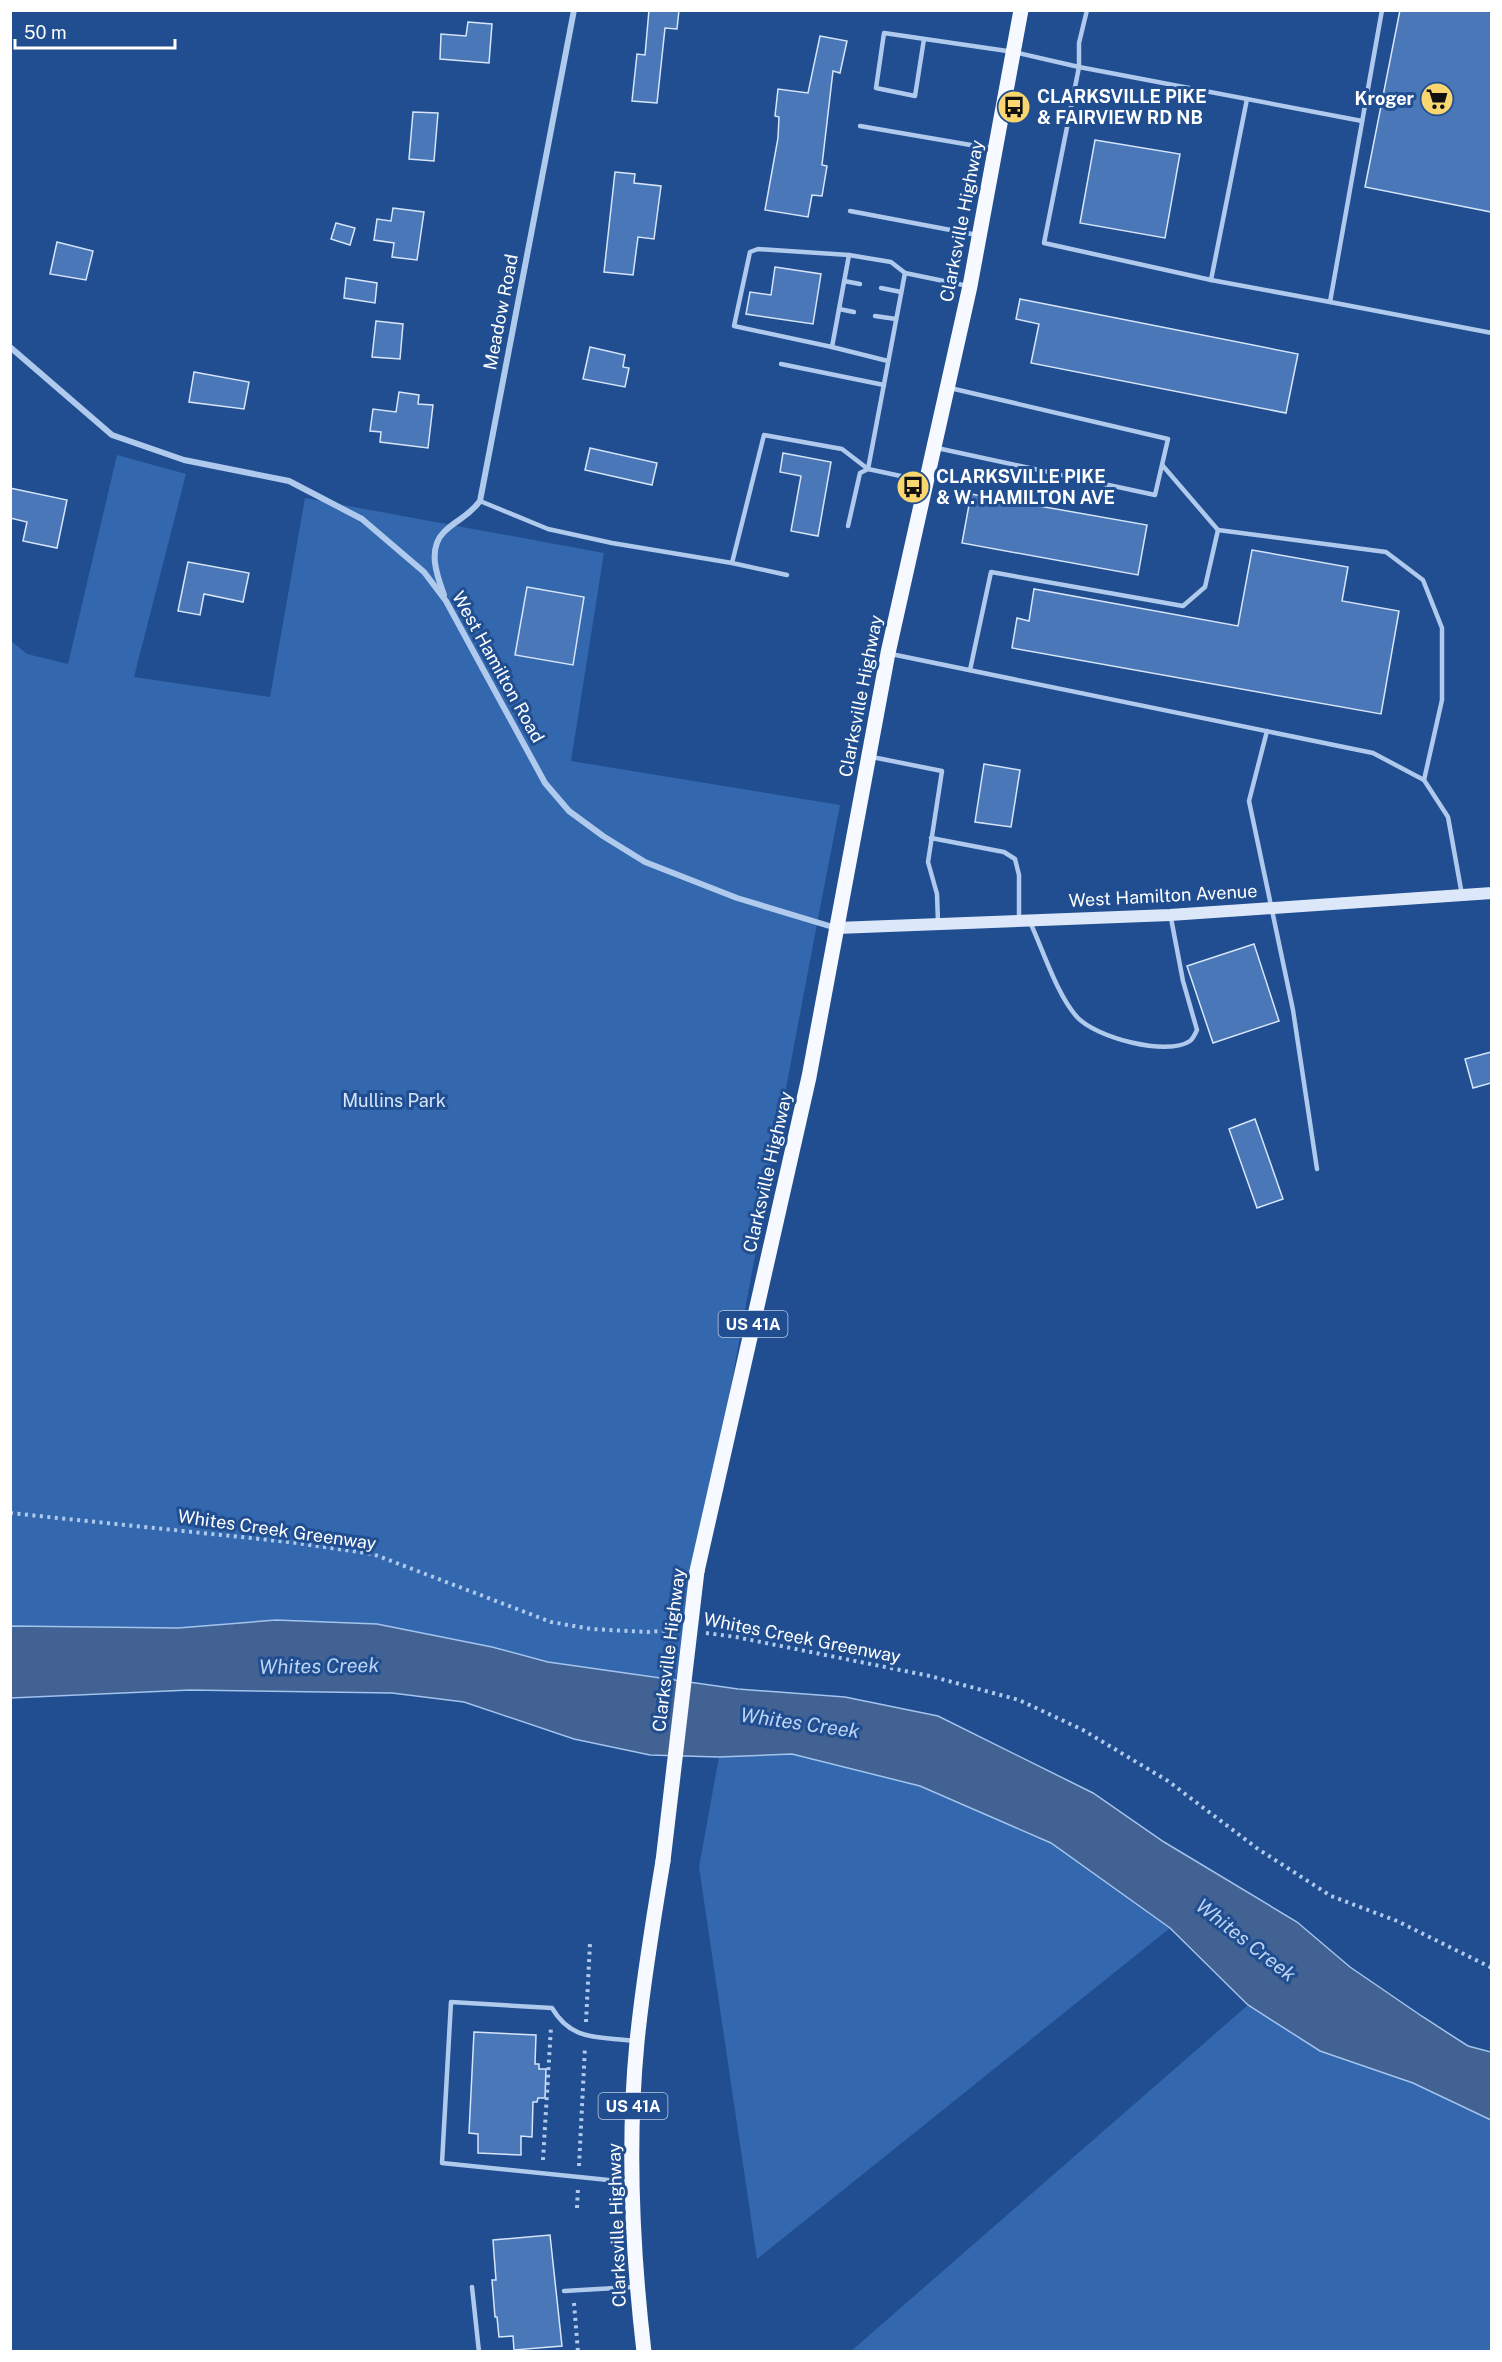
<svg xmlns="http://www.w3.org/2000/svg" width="1502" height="2362" font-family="'Public Sans',sans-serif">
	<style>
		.green { fill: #3367ae }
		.water { fill: #416292; stroke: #a4c4ee; stroke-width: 1.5 }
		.building { fill: #4977b8; stroke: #d6e5f9; stroke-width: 1.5 }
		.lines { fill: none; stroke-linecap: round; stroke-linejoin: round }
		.path { stroke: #b0caed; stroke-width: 4; stroke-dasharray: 3 4.5; stroke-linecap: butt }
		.lane { stroke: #b0caed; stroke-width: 4.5 }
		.street { stroke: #b0caed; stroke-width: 6 }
		.secondary { stroke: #dce8fa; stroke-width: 12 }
		.primary { stroke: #f6f9ff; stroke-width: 15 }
		.primary-bridge { stroke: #f6f9ff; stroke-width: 15 }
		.labels { text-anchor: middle; stroke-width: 6; stroke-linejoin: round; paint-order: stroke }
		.shield { fill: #204e90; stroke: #bccade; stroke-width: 1.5 }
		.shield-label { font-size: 16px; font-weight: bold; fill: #fff }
		.poi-label { font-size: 18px; font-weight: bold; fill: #fff; stroke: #204e90; text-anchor: start }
		.street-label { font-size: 18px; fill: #fff; stroke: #204e90 }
		.park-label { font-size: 18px; fill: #d6e5f9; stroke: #204e90 }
		.water-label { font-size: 20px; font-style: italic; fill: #bcd4f4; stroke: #204e90 }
	</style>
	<rect width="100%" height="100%" fill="#204e90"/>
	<!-- green -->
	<g class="green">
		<path d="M117,455L186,474L134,677L270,697L305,498L604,553L571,761L840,805C782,1101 730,1398 673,1695L11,1647L10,640L27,654L68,664Z"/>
		<polygon points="792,1754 920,1786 1051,1843 1170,1928 757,2259 699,1867 719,1757"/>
		<polygon points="1248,2005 1320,2051 1413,2083 1491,2120 1491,2351 850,2352"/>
	</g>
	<!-- water -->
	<polygon class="water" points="276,1620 377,1624 492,1647 548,1662 738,1689 845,1697 938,1716 1093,1793 1164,1842 1297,1922 1350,1967 1423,2017 1468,2046 1491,2052 1491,2120 1413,2083 1320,2051 1248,2005 1170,1928 1051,1843 920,1786 792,1754 719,1757 650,1755 574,1739 464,1702 392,1693 190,1690 11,1698 10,1626 178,1628"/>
	<!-- building -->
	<g class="building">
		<polygon points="649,10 679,10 677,29 665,28 657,103 632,101 637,54 645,55"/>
		<polygon points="1400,10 1491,10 1491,212 1365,187"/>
		<polygon points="468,22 492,24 489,63 440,59 441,34 466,36"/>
		<polygon points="820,36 847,41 840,73 833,71 822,165 827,166 822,196 812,195 808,217 765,210 778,138 779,117 775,116 778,89 808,93"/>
		<polygon points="413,112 438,113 434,161 409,159"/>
		<polygon points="1095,140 1180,154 1165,238 1080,223"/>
		<polygon points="615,172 635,174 634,183 661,186 654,239 638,237 633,275 604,272"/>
		<polygon points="393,208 424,212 417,260 392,257 394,243 374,240 377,219 391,221"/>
		<polygon points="336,223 355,228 350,245 331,239"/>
		<polygon points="57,242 93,251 86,280 50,274"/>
		<polygon points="775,267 821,274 813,324 746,314 750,292 771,295"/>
		<polygon points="346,278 377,283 375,303 344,298"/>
		<polygon points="1020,299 1298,354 1286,413 1031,363 1039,324 1016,319"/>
		<polygon points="376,321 403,324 400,359 372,357"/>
		<polygon points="590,347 625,355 623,367 629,368 625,387 583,379"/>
		<polygon points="194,372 249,382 244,409 189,402"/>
		<polygon points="399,392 419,395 418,404 433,405 428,448 380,442 381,432 370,431 373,409 396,412"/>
		<polygon points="590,448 657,463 652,485 585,470"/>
		<polygon points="783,453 831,462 818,536 791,531 801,476 780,472"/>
		<polygon points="10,488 67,500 57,548 23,541 27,522 10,518"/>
		<polygon points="971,494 1147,525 1138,575 962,543"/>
		<polygon points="1252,550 1348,567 1342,601 1399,611 1381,714 1012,648 1017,618 1029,621 1034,589 1238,626"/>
		<polygon points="188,562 249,573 243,602 204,594 200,615 178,611"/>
		<polygon points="527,587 584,597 573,665 515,655"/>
		<polygon points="984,764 1020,770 1011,827 975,822"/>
		<polygon points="1254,944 1279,1021 1213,1043 1187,966"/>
		<polygon points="1491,1052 1491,1083 1473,1088 1465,1059"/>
		<polygon points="1255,1119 1283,1199 1257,1208 1229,1129"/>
		<polygon points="474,2032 536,2035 535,2064 539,2064 539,2069 546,2069 545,2098 538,2098 537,2102 533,2102 532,2137 521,2136 521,2155 478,2153 478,2134 469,2133"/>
		<polygon points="550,2235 562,2346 514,2350 513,2336 499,2337 497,2317 495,2317 492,2280 496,2280 493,2240"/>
	</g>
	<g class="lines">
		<!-- path -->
		<g class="path">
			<polyline points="10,1513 289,1542 373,1554 551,1622 591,1629 647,1632 672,1630"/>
			<polyline points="706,1633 736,1637 930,1676 1019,1700 1083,1730 1168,1781 1258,1849 1331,1896 1397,1921 1492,1968"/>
			<polyline points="586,2022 590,1943"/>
			<polyline points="543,2160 551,2027"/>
			<polyline points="579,2166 585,2047"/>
			<polyline points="577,2208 578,2188"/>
			<polyline points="574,2303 578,2352"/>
		</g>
		<!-- lane -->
		<g class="lane">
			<polyline points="1087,10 1079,43 1079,67 1044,243 1211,280 1330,302 1382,10"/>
			<polyline points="924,39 915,96 876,88 884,33 1014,52 1079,67 1362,121"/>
			<polyline points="860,126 994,149"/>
			<polyline points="850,211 977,235"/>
			<polyline points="1211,280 1247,99"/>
			<polyline points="844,281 860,284"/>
			<polyline points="881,288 901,292"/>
			<polyline points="1330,302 1492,333"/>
			<polyline points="839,309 854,312"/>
			<polyline points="875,316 896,319"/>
			<polyline points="832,347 734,326 750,252 758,249 849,255"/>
			<polyline points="888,361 832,347 849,255 891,262 905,273"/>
			<polyline points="781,364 884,385"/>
			<polyline points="937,448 1155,495 1168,439 950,388"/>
			<polyline points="924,481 868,469 905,273 968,286"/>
			<polyline points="480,501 548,529 612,543 732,563"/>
			<polyline points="1218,530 1386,552 1423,580 1442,628 1442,700 1424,780"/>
			<polyline points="787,575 732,563 764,435 842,449 868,469 860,473 848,526"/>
			<polyline points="891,654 1373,753 1424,780 1448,817 1462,895"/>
			<polyline points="970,670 991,572 1183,606 1205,587 1218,530 1163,466"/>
			<polyline points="1267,731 1249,801 1293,1010 1317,1169"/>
			<polyline points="872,757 942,771 928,862 937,894 938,922"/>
			<polyline points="931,838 1004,852 1015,859 1019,875 1019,919"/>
			<path d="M1030,922C1043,950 1057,995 1077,1017C1095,1037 1167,1057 1190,1041C1193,1039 1195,1034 1197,1030L1183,981L1171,918"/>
			<path d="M628,2182L442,2163L451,2002L552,2008C572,2042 599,2036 634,2041"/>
			<polyline points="472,2287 479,2352"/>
			<polyline points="564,2291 633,2287"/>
		</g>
		<!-- street -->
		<g class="street">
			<polyline points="10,347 112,435 184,460 289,481 362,519 424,572 446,601 545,783 569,811 603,836 645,862 737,898 836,928"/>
			<path d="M444,595C437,576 427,549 444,532C457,519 467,518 480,501L574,10"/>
		</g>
		<!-- secondary -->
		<polyline class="secondary" points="837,928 1170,915 1492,893"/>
		<!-- primary -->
		<g class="primary">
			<polyline points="697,1571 809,1077 888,653 970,286 1021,10"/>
			<path d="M644,2352C632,2249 627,2145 637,2042C643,1981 653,1921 663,1861"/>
		</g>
		<!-- primary-bridge -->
		<polyline class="primary-bridge" points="663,1861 697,1571"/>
	</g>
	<!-- icons -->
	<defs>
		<g id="supermarket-disc" transform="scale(1.725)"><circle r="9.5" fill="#fad671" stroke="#204e90"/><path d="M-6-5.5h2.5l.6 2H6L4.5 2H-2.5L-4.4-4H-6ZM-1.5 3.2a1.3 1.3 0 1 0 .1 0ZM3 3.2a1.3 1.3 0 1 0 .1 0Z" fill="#111"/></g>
		<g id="bus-disc" transform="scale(1.725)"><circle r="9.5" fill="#fad671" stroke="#204e90"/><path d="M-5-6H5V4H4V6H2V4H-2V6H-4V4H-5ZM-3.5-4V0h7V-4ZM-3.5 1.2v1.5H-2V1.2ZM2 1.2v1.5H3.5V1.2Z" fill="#111"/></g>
	</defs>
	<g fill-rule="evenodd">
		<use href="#supermarket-disc" x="1437" y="99"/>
		<use href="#bus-disc" x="1014" y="107"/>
		<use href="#bus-disc" x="913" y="487"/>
	</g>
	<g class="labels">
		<!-- shield labels -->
		<g class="shield">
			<rect x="718.5" y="1311" width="69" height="26" rx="4.5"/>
			<rect x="598.5" y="2093" width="69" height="26" rx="4.5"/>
		</g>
		<g class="shield-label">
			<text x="753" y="1330">US 41A</text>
			<text x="633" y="2112">US 41A</text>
		</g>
		<!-- poi labels -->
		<g class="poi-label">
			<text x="1037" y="103">CLARKSVILLE PIKE<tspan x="1037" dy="21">&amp; FAIRVIEW RD NB</tspan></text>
			<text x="1414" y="105" text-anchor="end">Kroger</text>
			<text x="936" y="483">CLARKSVILLE PIKE<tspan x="936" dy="21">&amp; W. HAMILTON AVE</tspan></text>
		</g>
		<!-- street labels -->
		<g class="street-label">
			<text transform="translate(962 221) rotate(-79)" y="6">Clarksville Highway</text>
			<text transform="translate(501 312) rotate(-79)" y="6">Meadow Road</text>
			<text transform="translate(498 667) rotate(61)" y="6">West Hamilton Road</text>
			<text transform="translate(861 696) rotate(-79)" y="6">Clarksville Highway</text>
			<text transform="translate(1163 896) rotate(-3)" y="6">West Hamilton Avenue</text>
			<text transform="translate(768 1172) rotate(-77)" y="6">Clarksville Highway</text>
			<text transform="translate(277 1530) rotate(8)" y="6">Whites Creek Greenway</text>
			<text transform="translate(802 1638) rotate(11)" y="6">Whites Creek Greenway</text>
			<text transform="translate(669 1650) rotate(-83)" y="6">Clarksville Highway</text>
			<text transform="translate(617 2225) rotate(-92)" y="6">Clarksville Highway</text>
		</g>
		<!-- park labels -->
		<g class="park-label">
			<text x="394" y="1107">Mullins Park</text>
		</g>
		<!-- water labels -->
		<g class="water-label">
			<text transform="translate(319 1666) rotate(-1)" y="7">Whites Creek</text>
			<text transform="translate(800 1723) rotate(8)" y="7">Whites Creek</text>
			<text transform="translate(1246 1940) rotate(38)" y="7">Whites Creek</text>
		</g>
	</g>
	<!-- border -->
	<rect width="1502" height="2362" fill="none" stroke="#ffffff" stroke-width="24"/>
	<!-- scale -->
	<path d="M15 39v9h160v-9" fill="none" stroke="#ffffff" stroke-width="3"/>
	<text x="24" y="39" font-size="18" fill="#ffffff" stroke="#204e90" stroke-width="4.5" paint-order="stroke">50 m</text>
</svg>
